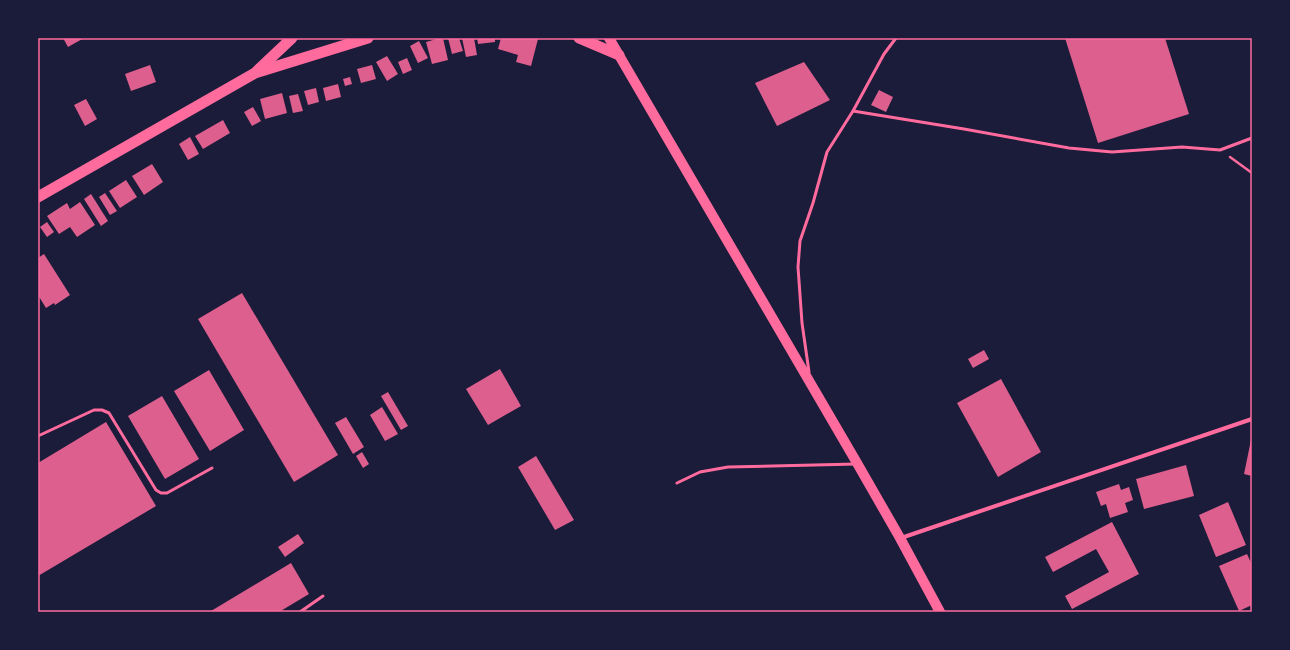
<svg xmlns="http://www.w3.org/2000/svg" width="1290" height="650" font-family="'Fira Sans',sans-serif">
	<style>
		.building { fill: #dd5f8e }
		.lines { fill: none; stroke-linecap: round; stroke-linejoin: round }
		.path { stroke: #ff6b9d; stroke-width: 2.5 }
		.service { stroke: #ff6b9d; stroke-width: 3 }
		.minor { stroke: #ff6b9d; stroke-width: 4 }
		.primary { stroke: #ff6b9d; stroke-width: 10 }
		.trunk { stroke: #ff6b9d; stroke-width: 11 }
		.neatline { fill: none; stroke: #ff6b9d; stroke-width: 1.5 }
	</style>
	<rect width="100%" height="100%" fill="#1b1b3a"/>
	<!-- building -->
	<g class="building">
		<polygon points="63,38 84,38 68,47"/>
		<polygon points="440,38 443,38 448,60 432,64 426,42"/>
		<polygon points="448,38 459,38 463,51 452,54"/>
		<polygon points="462,38 474,38 477,55 466,57"/>
		<polygon points="477,38 495,38 495,42 478,44"/>
		<polygon points="501,38 538,39 531,66 516,62 518,55 498,49"/>
		<polygon points="1065,38 1165,38 1189,114 1098,143"/>
		<polygon points="419,41 428,58 418,63 410,46"/>
		<polygon points="387,56 398,74 387,81 376,62"/>
		<polygon points="407,58 412,70 403,74 398,62"/>
		<polygon points="804,62 830,100 777,126 755,83"/>
		<polygon points="150,65 156,82 131,91 125,74"/>
		<polygon points="372,65 376,79 361,83 357,69"/>
		<polygon points="350,77 352,84 345,86 343,79"/>
		<polygon points="338,84 341,97 326,101 323,88"/>
		<polygon points="316,88 319,102 308,105 304,91"/>
		<polygon points="879,90 893,97 886,112 871,105"/>
		<polygon points="282,93 287,113 265,119 260,99"/>
		<polygon points="298,94 303,111 293,113 289,96"/>
		<polygon points="86,99 97,119 85,126 74,105"/>
		<polygon points="253,107 261,121 252,126 244,112"/>
		<polygon points="223,120 230,133 203,149 195,136"/>
		<polygon points="190,137 199,154 188,160 179,144"/>
		<polygon points="152,164 163,182 144,195 132,176"/>
		<polygon points="126,180 137,197 120,208 109,191"/>
		<polygon points="105,193 117,211 110,215 99,197"/>
		<polygon points="91,194 108,221 101,226 84,199"/>
		<polygon points="80,202 95,225 77,237 70,227 59,234 47,216 67,203 70,209"/>
		<polygon points="47,222 54,232 47,237 40,227"/>
		<polygon points="44,254 70,295 55,305 54,303 46,308 38,295 38,258"/>
		<polygon points="242,293 338,455 294,482 198,319"/>
		<polygon points="984,350 989,359 973,368 968,359"/>
		<polygon points="500,369 521,406 488,425 466,389"/>
		<polygon points="209,370 244,430 210,451 174,391"/>
		<polygon points="1001,379 1041,452 998,477 957,403"/>
		<polygon points="388,392 408,426 401,430 381,396"/>
		<polygon points="162,396 199,459 165,479 128,416"/>
		<polygon points="382,407 398,434 385,441 370,415"/>
		<polygon points="346,417 364,447 353,454 335,423"/>
		<polygon points="106,422 156,506 38,576 38,463"/>
		<polygon points="1251,440 1252,441 1252,476 1244,474"/>
		<polygon points="362,452 369,464 363,468 356,456"/>
		<polygon points="536,456 574,520 555,530 518,467"/>
		<polygon points="1186,465 1194,496 1144,509 1136,479"/>
		<polygon points="1119,484 1121,490 1129,487 1133,500 1125,503 1128,512 1110,518 1106,504 1101,506 1096,492"/>
		<polygon points="1228,502 1246,545 1216,557 1199,515"/>
		<polygon points="1112,522 1139,574 1072,609 1065,596 1109,572 1096,549 1053,572 1045,557"/>
		<polygon points="298,534 304,543 285,557 278,547"/>
		<polygon points="1247,554 1252,565 1252,605 1239,611 1219,566"/>
		<polygon points="291,563 309,594 279,612 212,612 211,611"/>
	</g>
	<g class="lines">
		<!-- path -->
		<polyline class="path" points="1230,157 1252,173"/>
		<!-- service -->
		<g class="service">
			<polyline points="853,111 964,129 1069,148 1112,152 1182,147 1220,150 1252,138"/>
			<polyline points="809,372 802,323 798,267 800,241 813,203 827,152 853,111 884,54 896,38"/>
			<polyline points="38,436 94,410 102,410 109,413 156,490 161,493 167,493 212,468"/>
			<polyline points="677,483 700,472 728,467 856,464"/>
			<polyline points="300,612 323,596"/>
		</g>
		<!-- minor -->
		<polyline class="minor" points="901,538 1252,419"/>
		<!-- primary -->
		<polyline class="primary" points="609,38 857,463 900,538 940,612"/>
		<!-- trunk -->
		<g class="trunk">
			<polyline points="579,38 619,55"/>
			<polyline points="257,71 292,38"/>
			<polyline points="38,197 255,73 368,38"/>
		</g>
	</g>
	<!-- border -->
	<rect width="1290" height="650" fill="none" stroke="#1b1b3a" stroke-width="78"/>
	<rect x="39" y="39" width="1212" height="572" class="neatline"/>
</svg>
